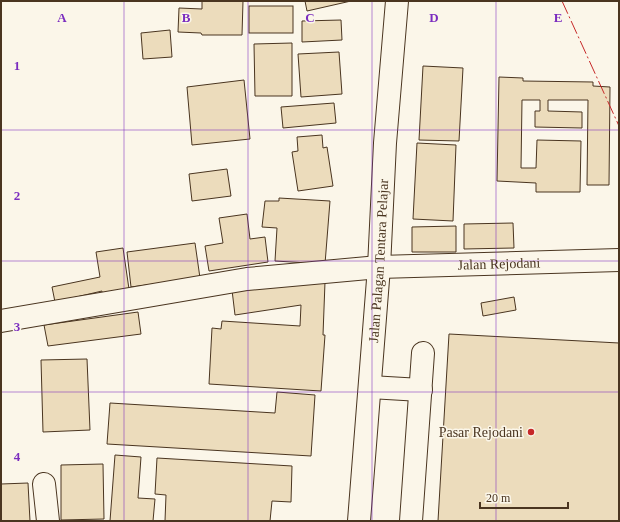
<svg xmlns="http://www.w3.org/2000/svg" width="620" height="522" font-family="'Times New Roman',serif">
	<style>
		.building { fill: #ecdcbc; stroke: #4a3520 }
		.lines { fill: none; stroke-linecap: round; stroke-linejoin: round }
		.minor-casing { stroke: #4a3520; stroke-width: 24 }
		.major-casing { stroke: #4a3520; stroke-width: 24 }
		.minor { stroke: #fbf6e9; stroke-width: 22 }
		.major { stroke: #fbf6e9; stroke-width: 22 }
		.power { stroke: #c62828; stroke-width: 1; stroke-dasharray: 14 3 2 3; stroke-linecap: butt }
		.grid { fill: none; stroke: #7b2cbf; stroke-width: 1; stroke-opacity: 0.55 }
		.poi-dot { fill: #c62828; stroke: #fbf6e9; stroke-width: 1.5 }
		.labels { text-anchor: middle; stroke-width: 3; stroke-linejoin: round; paint-order: stroke }
		.street-label { font-size: 14px; fill: #4a3520; stroke: #fbf6e9 }
		.poi-label { font-size: 14px; fill: #4a3520; stroke: #fbf6e9; text-anchor: end }
		.grid-label { font-size: 13px; text-anchor: middle; font-weight: bold; fill: #7b2cbf; stroke: #fbf6e9; stroke-width: 3; stroke-linejoin: round; paint-order: stroke }
	</style>
	<rect width="100%" height="100%" fill="#fbf6e9"/>
	<!-- building -->
	<g class="building">
		<polygon points="202,1 243,1 242,35 202,35 201,33 178,32 179,8 202,9"/>
		<polygon points="305,1 351,1 307,11"/>
		<rect x="249" y="6" width="44" height="27"/>
		<polygon points="341,20 342,40 302,42 302,21"/>
		<polygon points="170,30 172,57 143,59 141,33"/>
		<polygon points="292,43 292,96 255,96 254,44"/>
		<polygon points="339,52 342,94 301,97 298,54"/>
		<polygon points="423,66 463,68 459,141 419,140"/>
		<polygon points="499,77 523,78 523,81 593,82 593,86 610,87 609,185 587,185 588,100 548,100 548,111 582,112 582,128 535,127 535,111 540,111 540,100 522,100 521,168 536,168 537,140 581,141 580,192 536,192 536,183 497,181"/>
		<polygon points="244,80 250,139 192,145 187,87"/>
		<polygon points="334,103 336,123 283,128 281,107"/>
		<polygon points="322,135 323,148 327,147 333,186 298,191 292,152 298,151 297,137"/>
		<polygon points="417,143 456,145 453,221 413,219"/>
		<polygon points="227,169 231,196 192,201 189,174"/>
		<polygon points="279,198 330,201 325,264 275,261 277,228 262,227 265,201 279,201"/>
		<polygon points="247,214 250,239 265,237 268,262 209,271 205,246 223,243 219,218"/>
		<polygon points="513,223 514,248 464,249 464,224"/>
		<polygon points="456,226 456,252 412,252 412,227"/>
		<polygon points="195,243 200,278 131,287 127,252"/>
		<polygon points="123,248 129,289 102,293 102,291 55,302 52,287 100,277 96,252"/>
		<polygon points="325,282 323,335 325,335 321,391 209,384 212,328 221,329 222,321 300,326 301,305 235,315 232,290"/>
		<polygon points="514,297 516,310 483,316 481,303"/>
		<polygon points="138,312 141,334 48,346 44,325"/>
		<polygon points="449,334 619,343 619,521 438,521"/>
		<polygon points="87,359 90,430 43,432 41,360"/>
		<polygon points="277,392 315,395 311,456 107,444 110,403 275,413"/>
		<polygon points="115,455 141,457 138,498 155,499 153,521 110,521"/>
		<polygon points="157,458 292,466 291,502 272,501 270,521 165,521 166,495 155,494"/>
		<polygon points="103,464 104,519 61,520 61,465"/>
		<polygon points="28,483 30,521 1,521 1,484"/>
	</g>
	<g class="lines">
		<!-- minor casing -->
		<g class="minor-casing">
			<g id="minor">
				<polyline points="1,321 247,279 379,267"/>
				<polyline points="370,387 421,390"/>
				<polyline points="44,484 48,521"/>
				<polyline points="411,521 423,353"/>
			</g>
		</g>
		<!-- major casing -->
		<g class="major-casing">
			<g id="major">
				<path id="s1" d="M379,267L619,260"/>
				<path id="s2" d="M359,521L379,267L385,143L397,1"/>
			</g>
		</g>
		<!-- minor -->
		<use href="#minor" class="minor"/>
		<!-- major -->
		<use href="#major" class="major"/>
		<!-- power -->
		<polyline class="power" points="562,1 619,126"/>
	</g>
	<!-- grid -->
	<path class="grid" d="M124,1V521M248,1V521M372,1V521M496,1V521M1,130H619M1,261H619M1,392H619"/>
	<!-- markers -->
	<circle class="poi-dot" cx="531" cy="432" r="4"/>
	<g class="labels">
		<!-- street labels -->
		<g class="street-label">
			<text dy="5" stroke="none"><textPath href="#s2" startOffset="261">Jalan Palagan Tentara Pelajar</textPath></text>
			<text dy="5" stroke="none"><textPath href="#s1" startOffset="120">Jalan Rejodani</textPath></text>
		</g>
		<!-- poi labels -->
		<g class="poi-label">
			<text x="523" y="437">Pasar Rejodani</text>
		</g>
	</g>
	<g class="grid-label">
		<text x="62" y="22">A</text>
		<text x="186" y="22">B</text>
		<text x="310" y="22">C</text>
		<text x="434" y="22">D</text>
		<text x="558" y="22">E</text>
		<text x="17" y="70">1</text>
		<text x="17" y="200">2</text>
		<text x="17" y="331">3</text>
		<text x="17" y="461">4</text>
	</g>
	<!-- border -->
	<rect width="620" height="522" fill="none" stroke="#4a3520" stroke-width="4"/>
	<!-- scale -->
	<path d="M480 502v6h88v-6" fill="none" stroke="#4a3520" stroke-width="2"/>
	<text x="486" y="502" font-size="12" fill="#4a3520" stroke="#fbf6e9" stroke-width="3" paint-order="stroke">20 m</text>
</svg>
